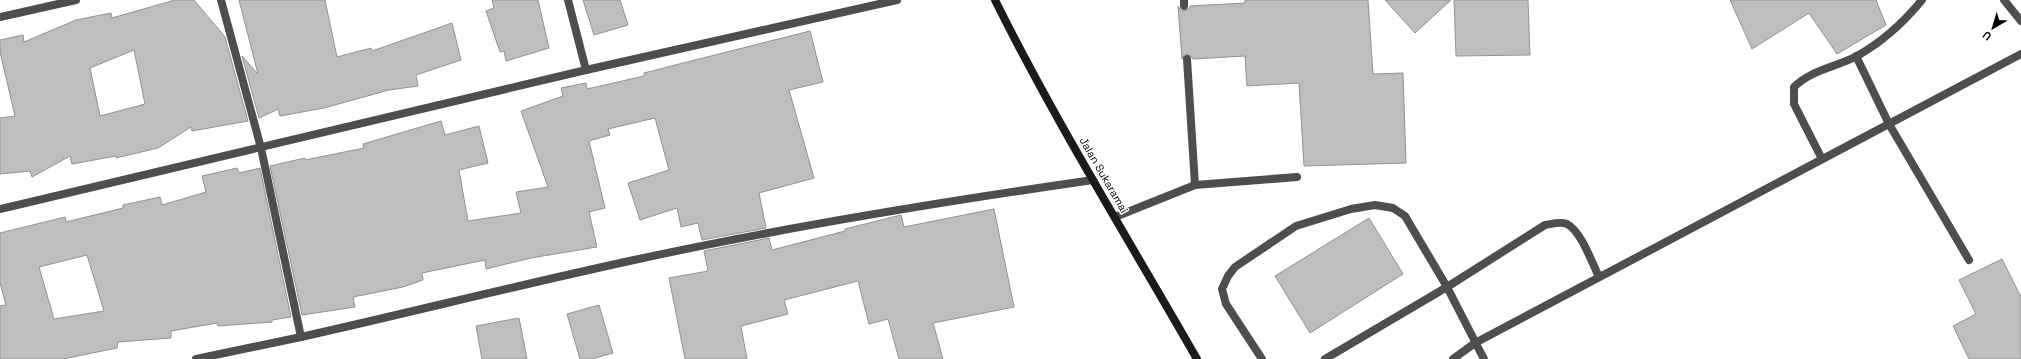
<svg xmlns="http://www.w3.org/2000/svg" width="2021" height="359" font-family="'Space Grotesk',sans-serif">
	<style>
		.building { fill: #bebebe; stroke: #929292; fill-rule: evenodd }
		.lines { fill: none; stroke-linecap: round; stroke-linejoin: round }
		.lane { stroke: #4e4e4e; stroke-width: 8 }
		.street { stroke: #4e4e4e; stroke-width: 8 }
		.secondary { stroke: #1b1b1b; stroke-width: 8 }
		.labels { text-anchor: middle; stroke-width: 3; stroke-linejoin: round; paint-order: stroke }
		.street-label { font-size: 11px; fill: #000; stroke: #fff }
	</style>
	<rect width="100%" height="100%" fill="#fff"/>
	<!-- building -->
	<g class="building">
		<path d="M175,0H194L225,37L248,121L192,131L191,127L158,148L116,158V156L72,164L70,156L32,177L30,171L0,174V118L15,116L0,52V40L23,35L24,42L76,20L111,13L112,18ZM134,50L145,104L100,116L90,68Z"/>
		<polygon points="239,0 325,0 337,57 371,48 372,51 452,23 461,60 416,75 418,86 389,90 324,108 280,116 278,109 259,118 242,56 258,74"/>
		<polygon points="492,0 538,0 549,48 506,61 504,51 500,52 486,11 494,8"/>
		<polygon points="583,0 620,0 628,25 594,35"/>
		<polygon points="1245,0 1368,0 1373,74 1403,73 1406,163 1304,166 1299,83 1247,86 1245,56 1193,59 1191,56 1187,54 1184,55 1182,59 1178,6 1181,11 1184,11 1189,9 1190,6 1245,3"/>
		<polygon points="1385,0 1451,0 1415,33"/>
		<polygon points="1454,0 1528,0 1530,55 1456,56"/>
		<polygon points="1730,0 1876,0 1886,25 1837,54 1809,13 1752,49"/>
		<polygon points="810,31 823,82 789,90 814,178 759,193 766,228 702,240 698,223 681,227 677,208 640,220 628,183 669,170 655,118 608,129 610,135 589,141 605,208 589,212 597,247 531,258 486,269 485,260 422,273 423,280 403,287 353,297 355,307 302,315 270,166 305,158 305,160 364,148 363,144 441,121 445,135 479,126 488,163 459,170 468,221 521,213 516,192 548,187 521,111 563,96 561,88 586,83 587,89 644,76 644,73 691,61"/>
		<path d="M237,168L239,173L260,168L291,317L272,320V322L218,326L217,323L171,331V338L118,342L117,348L63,359H0V306L6,305L0,283V233L65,217L66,222L123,208V205L160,197L162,205L206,192L202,176ZM87,255L104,311L54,319L39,267Z"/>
		<polygon points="994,209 1014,307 933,323 943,359 899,359 888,319 869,324 858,281 784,300 788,314 741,326 747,359 685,359 669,278 708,271 704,251 769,238 772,250 845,231 845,229 901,215 904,227"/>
		<polygon points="1369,218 1403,274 1310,333 1275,276"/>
		<polygon points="2002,259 2021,297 2021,359 1969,359 1953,326 1976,314 1959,280"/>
		<polygon points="599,305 613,353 592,359 580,359 567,314"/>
		<polygon points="519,318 527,359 482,359 476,326"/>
	</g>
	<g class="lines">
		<!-- lane -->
		<g class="lane">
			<polyline points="1184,0 1184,6"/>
			<polyline points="2004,0 2021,21"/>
			<polyline points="1856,56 1889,124 1969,260"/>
			<polyline points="1187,59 1195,185"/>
			<path d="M1822,159L1794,104V87C1811,70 1836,67 1857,56C1882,42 1904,22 1922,0"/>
			<polyline points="1115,217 1195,185 1297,177"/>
			<polyline points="1262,359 1226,304 1222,289 1228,276 1235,267 1296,226 1351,209 1375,205 1393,208 1405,216 1447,287 1484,359"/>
			<path d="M1325,359L1447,287L1545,225C1552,224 1560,221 1567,224C1581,231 1592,263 1599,277"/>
			<polyline points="1453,359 1475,343 2021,54"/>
		</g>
		<!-- street -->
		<g class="street">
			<path d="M221,0L261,148L301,337C412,312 523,284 634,260C785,227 940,202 1093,180"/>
			<polyline points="568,0 586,70"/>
			<polyline points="0,17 76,0"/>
			<polyline points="0,209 586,70 897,0"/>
			<polyline points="196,359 301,337"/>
		</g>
		<!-- secondary -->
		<path class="secondary" d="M995,0C1056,123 1129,240 1197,359"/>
	</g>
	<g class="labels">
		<!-- street labels -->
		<g class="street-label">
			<text transform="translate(1104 175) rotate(60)" y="4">Jalan Sukaramai</text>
		</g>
	</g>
	<!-- north arrow -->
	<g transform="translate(1993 28) rotate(218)" stroke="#ffffff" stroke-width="3" paint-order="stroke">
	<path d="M0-3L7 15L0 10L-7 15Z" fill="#000000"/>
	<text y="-6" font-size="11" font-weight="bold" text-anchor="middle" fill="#000000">U</text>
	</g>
</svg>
